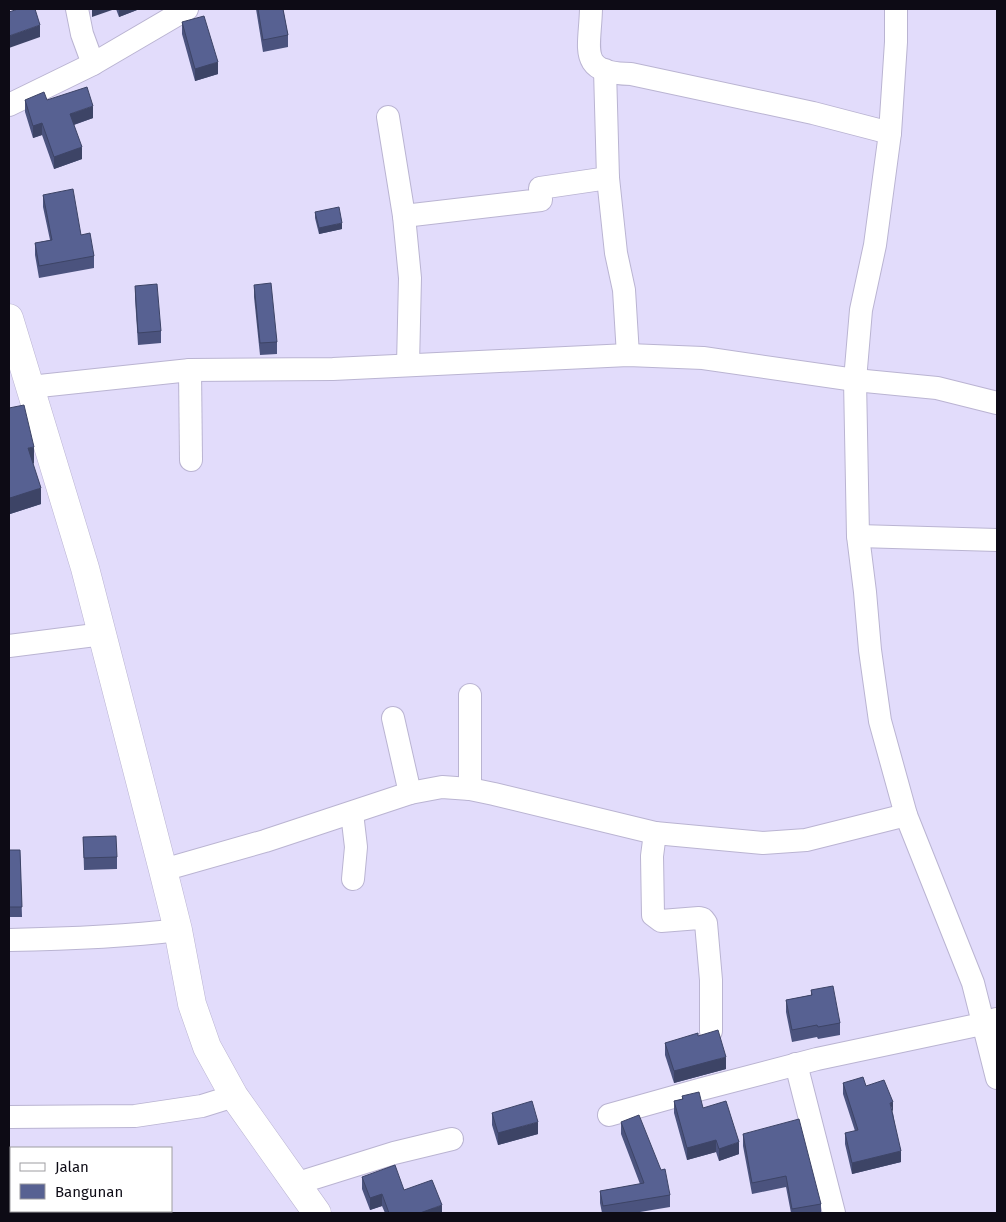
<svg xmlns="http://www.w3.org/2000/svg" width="1006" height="1222" font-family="'Fira Sans',sans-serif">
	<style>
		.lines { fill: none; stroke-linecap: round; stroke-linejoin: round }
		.minor-casing { stroke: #bab4d2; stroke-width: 24 }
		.major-casing { stroke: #bab4d2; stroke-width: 29 }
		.minor { stroke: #fff; stroke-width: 22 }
		.major { stroke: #fff; stroke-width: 28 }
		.wall { fill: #4b537e }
		.shaded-wall { fill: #3d4466 }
		.building { fill: #576192; stroke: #3d4466 }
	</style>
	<rect width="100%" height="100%" fill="#e2dcfb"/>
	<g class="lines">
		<!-- minor casing -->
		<g class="minor-casing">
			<g id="minor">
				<polyline points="77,9 82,34 93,64"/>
				<path d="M591,9C590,50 577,73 631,74L813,113L890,133"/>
				<polyline points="896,9 896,42 890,133 875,245 861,310 855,380 858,536 865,592 870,650 880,721 906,815 973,983 997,1078"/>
				<polyline points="605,70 608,178 616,253 624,290 628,355"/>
				<polyline points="9,105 93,64 187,9"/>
				<polyline points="388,117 404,216 410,278 408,365"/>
				<polyline points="404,216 541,200 540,188 608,178"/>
				<polyline points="190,370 191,460"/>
				<polyline points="30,387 190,370 333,369 628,355 703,358 855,380 937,388 997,403"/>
				<polyline points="858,536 997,540"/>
				<polyline points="9,646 103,634"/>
				<polyline points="470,695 470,789"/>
				<polyline points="393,718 410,793"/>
				<polyline points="352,813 356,847 353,879"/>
				<polyline points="655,833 652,856 653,915 661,921 699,918 703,919 706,923 711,980 711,1031"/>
				<polyline points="163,870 265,841 410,793 442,787 470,789 494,794 655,833 763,843 806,840 906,815"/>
				<path d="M9,940C65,939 121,937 178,930"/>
				<polyline points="796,1064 834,1213"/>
				<polyline points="609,1115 702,1089 817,1059 982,1024 996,1019"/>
				<polyline points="9,1117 135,1116 202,1106 234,1096"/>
				<polyline points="295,1184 394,1153 452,1139"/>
			</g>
		</g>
		<!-- major casing -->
		<g class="major-casing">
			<polyline id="major" points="9,318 85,568 163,870 178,930 192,1004 207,1047 234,1096 317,1213"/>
		</g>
		<!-- minor -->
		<use href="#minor" class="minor"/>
		<!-- major -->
		<use href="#major" class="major"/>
	</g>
	<!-- wall -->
	<g class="wall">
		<polygon points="116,9 137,9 137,10 119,17"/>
		<polygon points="256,9 283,9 288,35 288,47 263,52"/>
		<polygon points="182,22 218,74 195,81 182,34"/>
		<polygon points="25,100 93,118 74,125 82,159 54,169 42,135 33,138 25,112"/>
		<polygon points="43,195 81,235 94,256 94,268 39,278 35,255 35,243 50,240 43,207"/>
		<polygon points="315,212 342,229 319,234 315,218"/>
		<polygon points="254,285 277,342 277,354 260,355 254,297"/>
		<polygon points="135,286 161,331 161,343 138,345 135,298"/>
		<polygon points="9,408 34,463 33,464 41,504 10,514 9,512"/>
		<polygon points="83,837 117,857 117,869 84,870"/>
		<polygon points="9,850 20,850 22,917 9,917"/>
		<polygon points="811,990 840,1023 840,1035 818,1039 817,1037 792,1042 786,1012 786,1000 811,995"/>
		<polygon points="698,1036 726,1069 674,1083 665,1055 665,1043"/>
		<polygon points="843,1083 866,1086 893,1113 901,1162 852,1174 845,1144 845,1133 855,1131 843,1094"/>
		<polygon points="682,1096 703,1108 739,1154 719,1161 716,1152 687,1160 674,1113 674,1101 682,1099"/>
		<polygon points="492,1113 538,1134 498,1145 492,1125"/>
		<polygon points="621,1122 670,1195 670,1207 634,1213 602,1213 600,1203 600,1191 640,1184 621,1134"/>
		<polygon points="743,1134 821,1204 821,1213 791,1213 786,1187 752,1194 743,1146"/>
		<polygon points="362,1177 404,1190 442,1213 385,1213 382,1206 370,1210 362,1189"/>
	</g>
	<!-- shaded-wall -->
	<g class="shaded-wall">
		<polygon points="92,9 115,9 92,17"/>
		<polygon points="119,9 137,9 137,10 119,17"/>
		<polygon points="40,25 40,37 9,48 9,36"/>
		<polygon points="218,62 218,74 195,81 195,69"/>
		<polygon points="93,106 93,118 70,126 70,114"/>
		<polygon points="42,123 42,135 33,138 33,126"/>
		<polygon points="82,147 82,159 54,169 54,157"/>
		<polygon points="342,223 342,229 319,234 319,228"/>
		<polygon points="34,447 34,463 28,465 28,448"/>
		<polygon points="41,488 41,504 10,514 10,498"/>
		<polygon points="726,1057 726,1069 674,1083 674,1071"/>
		<polygon points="893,1102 893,1113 890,1103"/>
		<polygon points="538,1122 538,1134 498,1145 498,1133"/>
		<polygon points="716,1140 716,1152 687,1160 687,1148"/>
		<polygon points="739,1142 739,1154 719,1161 719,1149"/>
		<polygon points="901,1151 901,1162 852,1174 852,1163"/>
		<polygon points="382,1194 382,1206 370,1210 370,1198"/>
		<polygon points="442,1205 442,1213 420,1213"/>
	</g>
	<!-- building -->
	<g class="building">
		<polygon points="18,9 35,9 40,25 9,36 9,12"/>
		<polygon points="258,9 283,9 288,35 263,40"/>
		<polygon points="204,16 218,62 195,69 182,22"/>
		<polygon points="87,87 93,106 70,114 82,147 54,157 42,123 33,126 25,100 44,92 47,100"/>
		<polygon points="73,189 81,235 90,233 94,256 39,266 35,243 52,240 43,195"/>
		<polygon points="339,207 342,223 319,228 315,212"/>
		<polygon points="271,283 277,342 260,343 254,285"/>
		<polygon points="157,284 161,331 138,333 135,286"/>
		<polygon points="24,405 34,447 28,448 41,488 10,498 9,495 9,408"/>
		<polygon points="116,836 117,857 84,858 83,837"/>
		<polygon points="9,850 20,850 22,907 9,907"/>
		<polygon points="833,986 840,1023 818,1027 817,1025 792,1030 786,1000 812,995 811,990"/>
		<polygon points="718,1030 726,1057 674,1071 665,1043 698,1033 698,1036"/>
		<polygon points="863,1077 866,1086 884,1080 893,1102 890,1103 901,1151 852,1163 845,1133 858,1130 843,1083"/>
		<polygon points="699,1092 703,1108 726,1101 739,1142 719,1149 716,1140 687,1148 674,1101 683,1099 682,1096"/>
		<polygon points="532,1101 538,1122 498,1133 492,1113"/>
		<polygon points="639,1115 661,1170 665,1169 670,1195 603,1206 600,1191 644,1183 621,1122"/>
		<polygon points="799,1119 821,1204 792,1209 786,1176 752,1183 743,1134"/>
		<polygon points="395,1165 404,1190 432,1180 442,1205 420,1213 389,1213 382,1194 370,1198 362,1177"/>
	</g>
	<!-- border -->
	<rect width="1006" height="1222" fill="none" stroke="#0d0b15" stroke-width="20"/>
	<!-- legend -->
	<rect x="10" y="1147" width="162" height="65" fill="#ffffff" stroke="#9e9da1"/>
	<rect x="20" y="1163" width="25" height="8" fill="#ffffff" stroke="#9e9da1"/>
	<text x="55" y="1172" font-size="15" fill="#0d0b15">Jalan</text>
	<rect x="20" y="1184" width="25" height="15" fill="#576192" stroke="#9e9da1"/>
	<text x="55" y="1197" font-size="15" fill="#0d0b15">Bangunan</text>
</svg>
